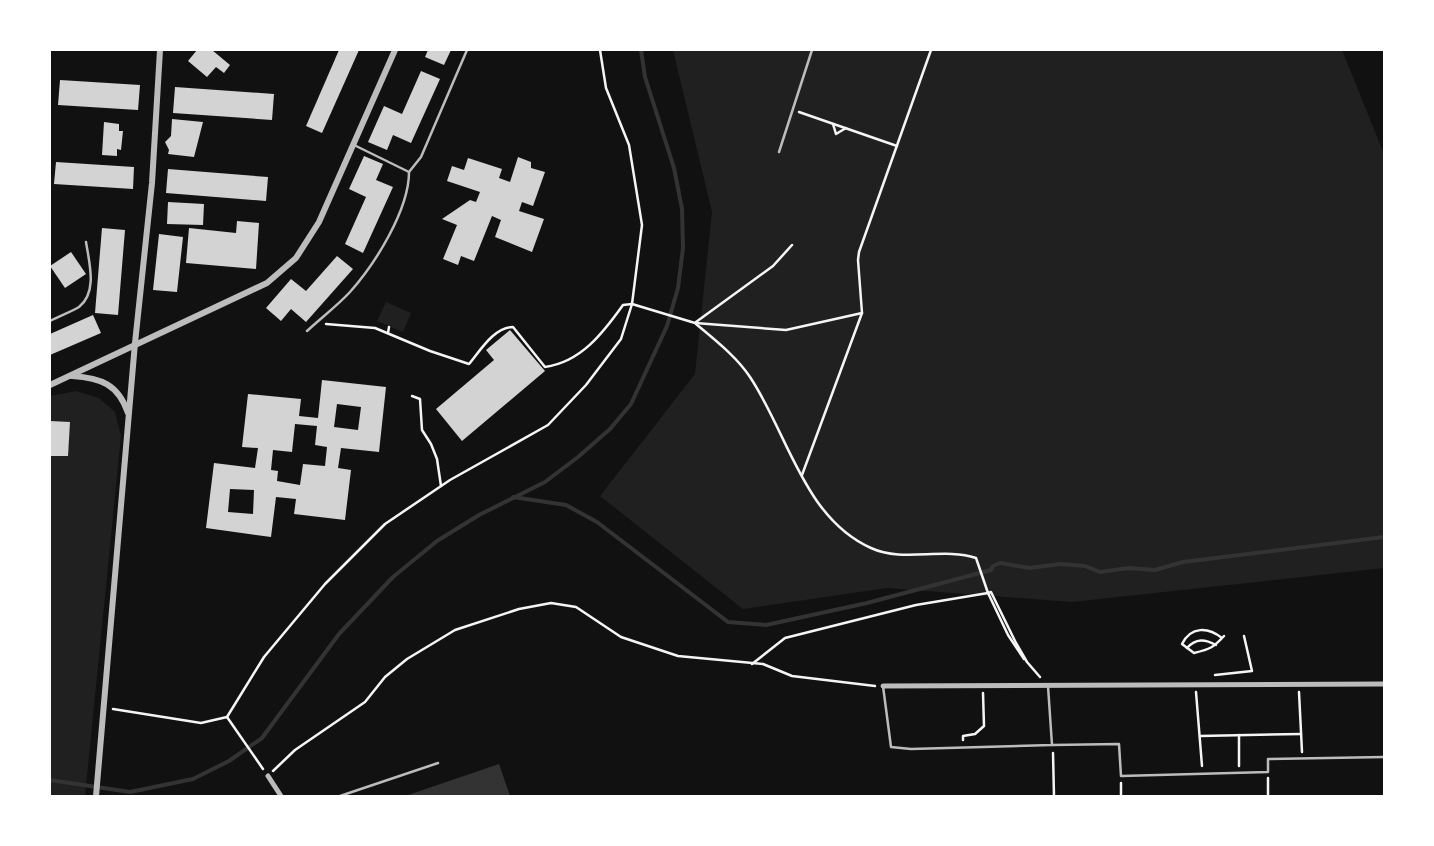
<svg xmlns="http://www.w3.org/2000/svg" width="1434" height="846" font-family="'DejaVu Sans',sans-serif">
	<style>
		.green { fill: #202020 }
		.water { fill: #333 }
		.lines { fill: none; stroke-linecap: round; stroke-linejoin: round }
		.stream { stroke: #333; stroke-width: 4 }
		.building { fill: #d3d3d3; fill-rule: evenodd }
		.path { stroke: #f5f5f5; stroke-width: 2.5 }
		.service { stroke: #bcbcbc; stroke-width: 2.5 }
		.minor { stroke: #bcbcbc; stroke-width: 5 }
		.tertiary { stroke: #bcbcbc; stroke-width: 6 }
	</style>
	<rect width="100%" height="100%" fill="#111"/>
	<!-- green -->
	<g class="green">
		<polygon points="673,50 1342,50 1384,154 1384,568 1072,602 887,588 743,609 600,496 695,374 712,212"/>
		<polygon points="386,302 411,313 403,332 377,321"/>
		<polygon points="76,391 99,398 115,412 121,436 85,796 50,796 50,396"/>
	</g>
	<!-- water -->
	<polygon class="water" points="499,764 510,796 408,796 408,795"/>
	<g class="lines">
		<!-- stream -->
		<g class="stream">
			<polyline points="513,497 566,505 597,522 728,622 766,625 867,603 991,570 993,566 1000,563 1030,568 1060,564 1085,566 1100,572 1129,568 1155,570 1183,562 1384,537"/>
			<polyline points="50,780 130,792 193,779 229,761 262,738 339,634 393,577 437,541 479,515 545,482 578,457 610,429 631,404 667,326 678,288 683,248 682,209 674,168 645,77 641,50"/>
		</g>
	</g>
	<!-- building -->
	<g class="building">
		<polygon points="197,50 212,50 230,65 224,73 216,67 207,77 188,61"/>
		<polygon points="339,50 359,50 322,133 306,126"/>
		<polygon points="428,50 451,50 444,65 425,57"/>
		<polygon points="421,71 440,79 411,143 393,135 387,150 368,142 384,106 402,114"/>
		<polygon points="60,80 140,85 138,110 58,105"/>
		<polygon points="175,87 274,94 272,120 173,113"/>
		<polygon points="172,119 203,122 194,157 168,154 169,150 165,142 171,136"/>
		<polygon points="104,122 119,124 119,131 123,131 121,150 117,149 117,156 102,155"/>
		<polygon points="364,156 383,164 376,180 393,187 363,253 345,244 366,197 349,189"/>
		<polygon points="518,157 531,162 531,168 545,172 533,206 522,202 519,211 544,219 532,252 495,237 501,220 492,216 474,261 461,256 458,265 443,259 457,225 442,219 470,200 476,202 480,192 447,181 452,166 464,170 468,158 502,169 499,178 510,182"/>
		<polygon points="56,162 134,167 133,189 54,184"/>
		<polygon points="168,169 268,177 266,201 166,193"/>
		<polygon points="168,202 204,204 203,225 167,224"/>
		<polygon points="237,221 259,223 256,269 186,263 189,228 236,233"/>
		<polygon points="102,228 125,230 118,315 95,313"/>
		<polygon points="159,234 183,237 177,292 153,290"/>
		<polygon points="71,252 86,274 65,288 50,266"/>
		<polygon points="337,256 353,269 306,322 291,309 281,321 266,308 291,279 306,291"/>
		<polygon points="93,315 101,333 50,355 50,334"/>
		<polygon points="510,330 545,371 462,441 436,409 494,360 486,350"/>
		<path d="M322,380L386,387L379,452L341,448L338,468L351,470L345,520L294,514L296,499L276,497L271,537L206,528L214,463L255,468L258,448L242,447L248,394L301,399L299,416L318,418ZM337,404L361,407L358,430L334,427ZM295,424L317,426L315,445L327,447L325,466L303,464L300,485L277,481L278,471L271,470L273,450L292,452ZM230,489L254,490L253,514L228,512Z"/>
		<polygon points="50,421 70,422 68,456 50,456"/>
	</g>
	<g class="lines">
		<!-- path -->
		<g class="path">
			<polyline points="799,112 897,146"/>
			<polyline points="833,124 836,134 846,128"/>
			<polyline points="696,322 773,266 792,245"/>
			<path d="M326,324L375,328L430,351L469,364C480,351 494,327 513,327L545,367C581,362 603,333 623,305L632,304L695,323L786,330L862,313"/>
			<path d="M696,324C715,340 737,357 750,377C788,434 804,518 871,548C903,563 943,547 976,558L988,593L991,592L1016,643L1027,662L1040,677"/>
			<polyline points="388,333 389,327"/>
			<polyline points="412,396 420,399 422,430 431,444 437,459 441,486"/>
			<polyline points="802,475 862,313 858,260 859,252 931,50"/>
			<path d="M1222,638C1208,627 1191,626 1182,644L1194,653C1210,649 1213,648 1224,636"/>
			<path d="M1187,648C1196,638 1205,639 1216,645"/>
			<polyline points="752,664 785,638 916,605 988,593 1008,635 1024,659"/>
			<polyline points="1215,675 1252,671 1244,636"/>
			<polyline points="1196,692 1202,766"/>
			<polyline points="1299,692 1302,752"/>
			<polyline points="113,709 201,723 227,717"/>
			<polyline points="227,717 264,657 325,584 385,524 450,480 548,425 586,385 621,339 632,304 642,225 629,145 606,88 600,50"/>
			<polyline points="227,717 263,769"/>
			<polyline points="1239,735 1239,766"/>
			<polyline points="1200,736 1301,734"/>
			<polyline points="963,740 963,736 975,734 984,726 983,693"/>
			<polyline points="1053,753 1054,796"/>
			<polyline points="273,771 295,750 365,702 385,677 407,659 455,630 519,609 551,603 576,607 621,637 678,656 763,664 792,676 875,686"/>
			<polyline points="1268,778 1268,796"/>
			<polyline points="1121,783 1121,796"/>
		</g>
		<!-- service -->
		<g class="service">
			<polyline points="779,152 812,50"/>
			<polyline points="409,172 421,157 467,50"/>
			<path d="M50,321C59,316 71,312 79,307C98,292 89,262 86,242"/>
			<path d="M307,331C321,318 337,306 350,292C375,264 409,210 409,172L354,145"/>
			<polyline points="883,686 891,747 911,749 1052,745 1048,686"/>
			<polyline points="1052,745 1119,744 1121,776 1268,772 1268,759 1384,757"/>
			<polyline points="340,796 438,763"/>
		</g>
		<!-- minor -->
		<g class="minor">
			<polyline points="883,686 1384,684"/>
			<polyline points="268,776 281,796"/>
		</g>
		<!-- tertiary -->
		<g class="tertiary">
			<path d="M72,376C101,378 118,384 128,413"/>
			<polyline points="50,385 267,283 296,258 319,222 395,50"/>
			<polyline points="96,796 135,343 152,183 160,50"/>
		</g>
	</g>
	<!-- border -->
	<rect width="1434" height="846" fill="none" stroke="#ffffff" stroke-width="102"/>
</svg>
